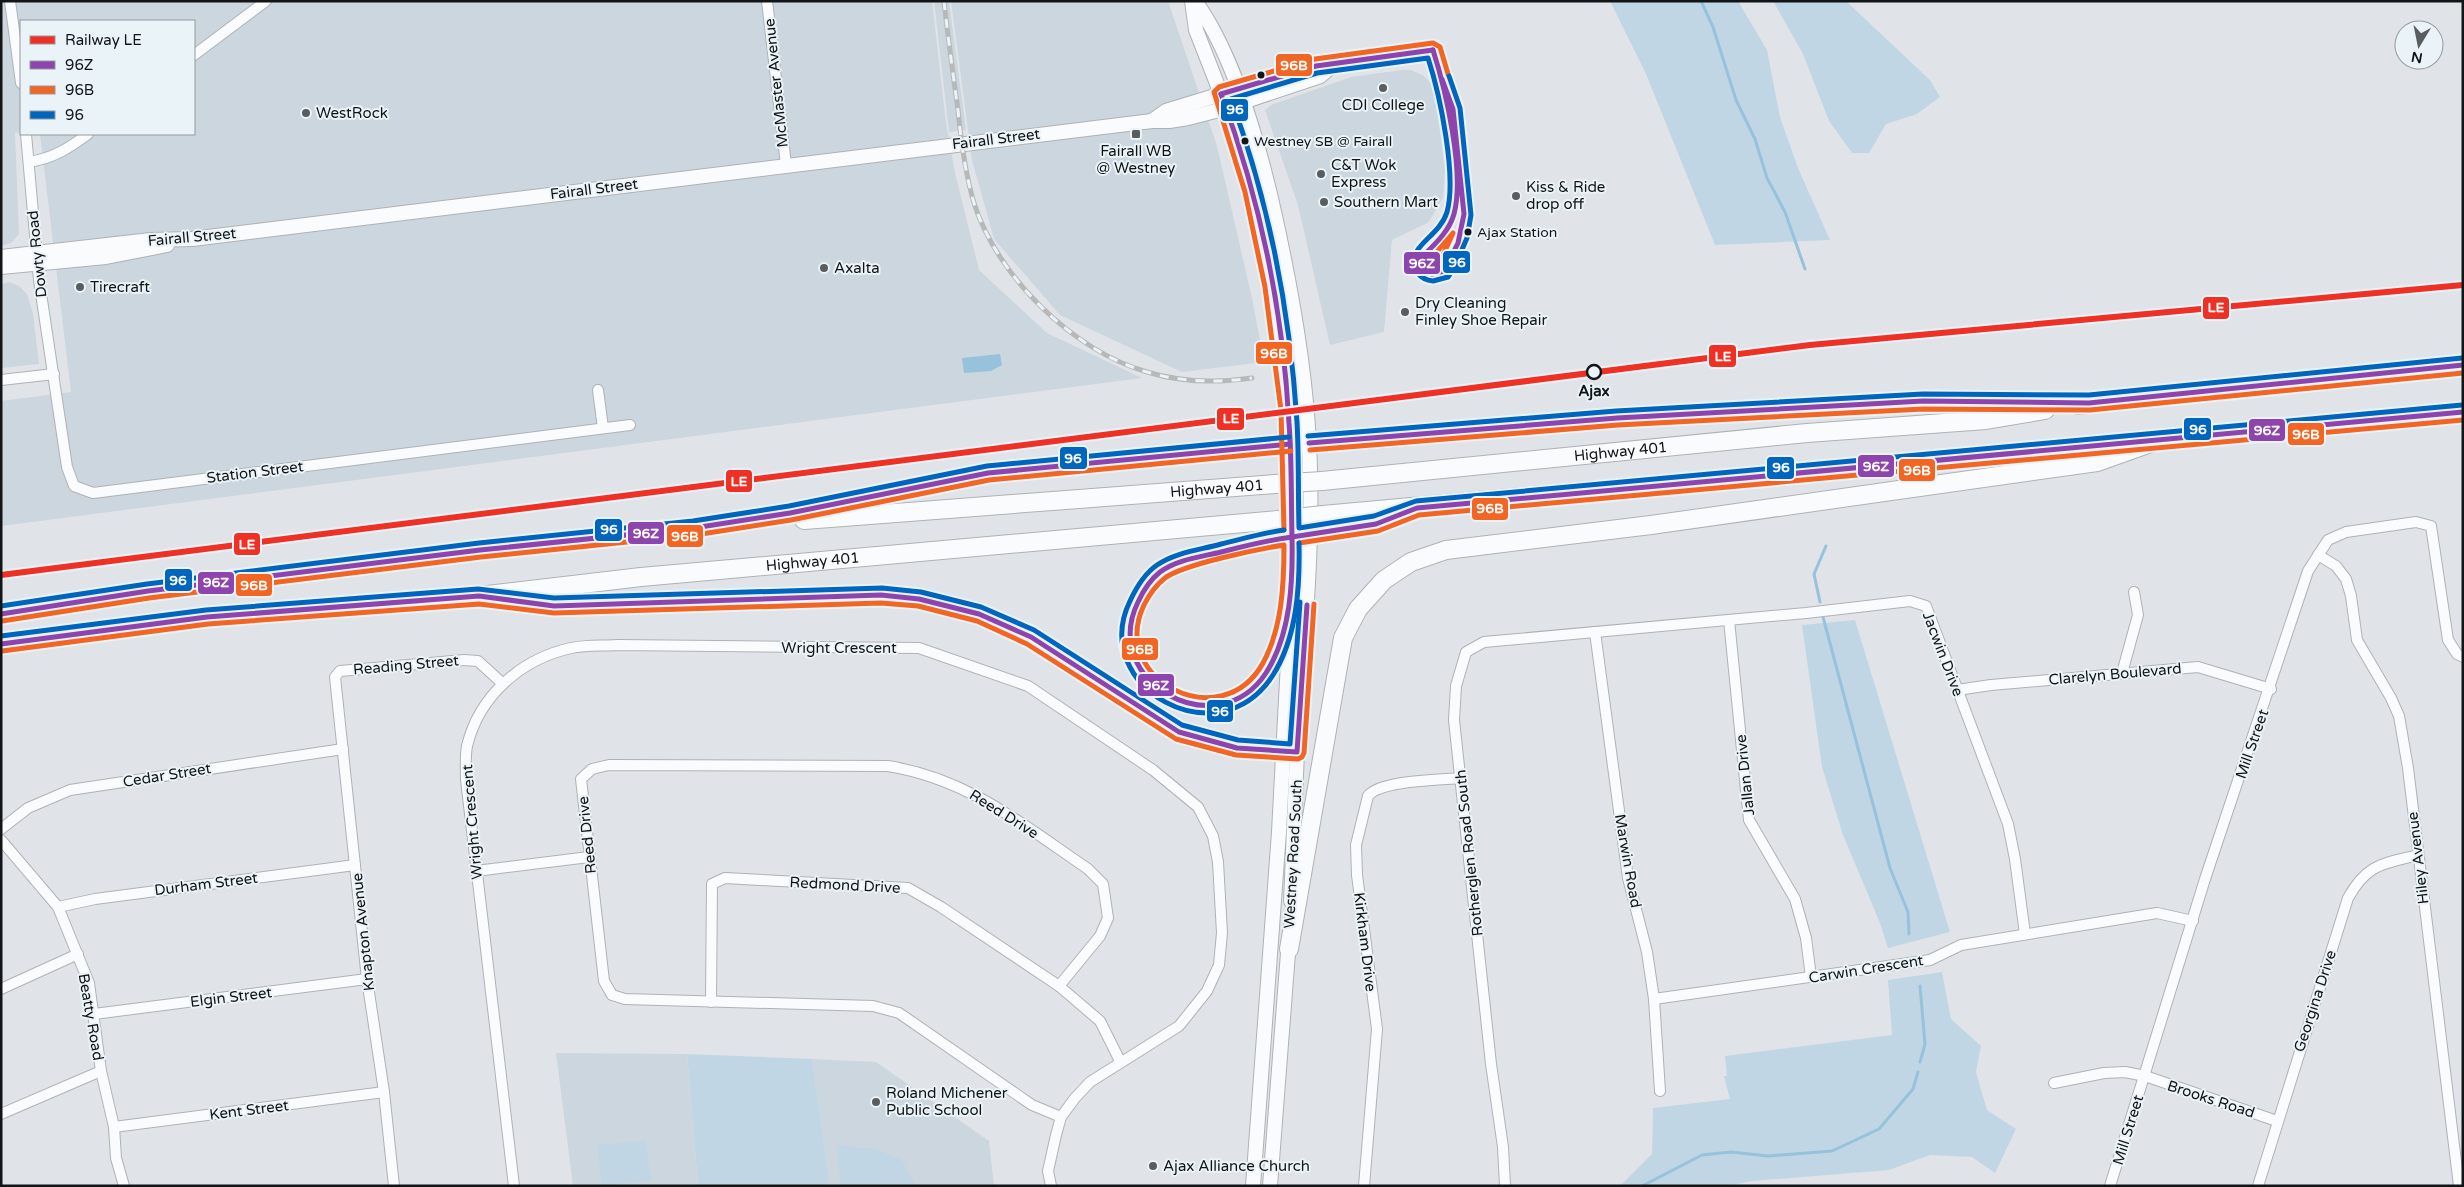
<svg xmlns="http://www.w3.org/2000/svg" width="2464" height="1187" font-family="'Varela Round',sans-serif">
	<style>
		.built { fill: #ccd6de }
		.green { fill: #c1d6e4 }
		.water { fill: #96c2db }
		.lines { fill: none; stroke-linecap: round; stroke-linejoin: round }
		.stream { stroke: #96c2db; stroke-width: 3 }
		.street-casing { stroke: #afb2b5; stroke-width: 12 }
		.secondary-casing { stroke: #afb2b5; stroke-width: 16 }
		.highway-casing { stroke: #afb2b5; stroke-width: 20 }
		.street { stroke: #fafbfc; stroke-width: 10 }
		.secondary { stroke: #fafbfc; stroke-width: 14 }
		.highway { stroke: #fafbfc; stroke-width: 18 }
		.rail-casing { stroke: #b7b9b9; stroke-width: 5 }
		.rail { stroke: #eaf3f8; stroke-width: 3; stroke-dasharray: 9; stroke-linecap: butt }
		.highway-bridge-casing { stroke: #afb2b5; stroke-width: 20; stroke-linecap: butt }
		.highway-bridge { stroke: #fafbfc; stroke-width: 18 }
		.bus-1-casing { stroke: #eaf3f8; stroke-width: 9 }
		.bus-2-casing { stroke: #eaf3f8; stroke-width: 9 }
		.bus-3-casing { stroke: #eaf3f8; stroke-width: 9 }
		.bus-1 { stroke: #8e44ad; stroke-width: 5 }
		.bus-2 { stroke: #f26522; stroke-width: 5 }
		.bus-3 { stroke: #0065bd; stroke-width: 5 }
		.rail-1-casing { stroke: #eaf3f8; stroke-width: 10 }
		.rail-1 { stroke: #ee3124; stroke-width: 6 }
		.bus-dot { fill: #121517; stroke: #eaf3f8; stroke-width: 2 }
		.poi-dot { fill: #5a5d60; stroke: #eaf3f8; stroke-width: 2 }
		.stop-dot { fill: #eaf3f8; stroke: #121517; stroke-width: 2.5 }
		.labels { text-anchor: middle; stroke-width: 4; stroke-linejoin: round; paint-order: stroke }
		.bus-label { font-size: 14px; fill: #121517; stroke: #eaf3f8; text-anchor: start }
		.street-label { font-size: 15px; fill: #121517; stroke: #eaf3f8 }
		.poi-label { font-size: 15px; fill: #121517; stroke: #eaf3f8; text-anchor: start }
		.stop-label { font-size: 15px; font-weight: bold; fill: #121517; stroke: #eaf3f8 }
		.line-badge { stroke: #eaf3f8; stroke-width: 2 }
		.badge-label { font-size: 14px; text-anchor: middle; font-weight: bold; fill: #fff }
	</style>
	<rect width="100%" height="100%" fill="#e0e4e8"/>
	<!-- built -->
	<g class="built">
		<polygon points="1,1 932,1 946,123 955,173 979,270 1047,333 1142,378 1,526 1,401 71,392 40,134 194,134 194,21 21,21 21,132 15,133 19,234 11,243 1,246"/>
		<polygon points="934,1 949,1 966,130 949,132"/>
		<polygon points="951,1 1168,1 1217,146 1252,298 1264,362 1182,372 1060,315 994,239 972,160"/>
		<polygon points="1402,70 1411,70 1424,76 1433,86 1435,94 1445,170 1443,197 1429,222 1392,240 1384,332 1330,345 1298,205 1265,110 1271,105 1351,77"/>
		<polygon points="9,282 19,286 27,294 33,314 39,364 1,368 1,284"/>
		<polygon points="556,1053 687,1054 698,1186 573,1186"/>
		<polygon points="812,1059 876,1062 989,1141 994,1186 830,1186"/>
	</g>
	<!-- green -->
	<g class="green">
		<polygon points="1610,1 1738,1 1767,50 1780,117 1798,168 1830,240 1715,245 1646,74"/>
		<polygon points="1773,1 1846,1 1930,80 1940,97 1917,114 1886,124 1869,153 1852,153 1829,121 1803,54"/>
		<polygon points="1855,620 1950,932 1888,948 1880,923 1843,835 1822,767 1802,625"/>
		<polygon points="1942,972 1951,1019 1981,1046 1976,1072 1987,1110 2016,1129 1995,1173 1972,1157 1930,1155 1889,1170 1752,1181 1727,1186 1620,1186 1652,1154 1653,1108 1730,1099 1724,1076 1727,1076 1725,1056 1892,1035 1888,980"/>
		<polygon points="687,1054 812,1059 830,1186 698,1186"/>
		<polygon points="646,1140 651,1181 602,1186 597,1145"/>
		<polygon points="836,1145 874,1149 901,1159 917,1186 841,1186"/>
	</g>
	<!-- water -->
	<polygon class="water" points="1000,354 1002,365 991,371 964,373 962,358"/>
	<g class="lines">
		<!-- stream -->
		<g class="stream">
			<polyline points="1701,1 1713,27 1736,100 1755,139 1767,178 1785,212 1805,269"/>
			<polyline points="1820,602 1814,574 1826,546"/>
			<polyline points="1823,617 1890,868 1908,912 1909,934"/>
			<polyline points="1920,986 1925,1044 1920,1062"/>
			<polyline points="1642,1186 1702,1155 1731,1152 1768,1156 1832,1151 1879,1129 1913,1089 1918,1072"/>
		</g>
		<!-- street casing -->
		<g class="street-casing">
			<g id="street">
				<polyline points="10,1 21,83"/>
				<polyline points="767,1 786,165"/>
				<polyline points="194,55 266,1"/>
				<polyline points="1238,89 1316,66 1336,65 1433,50"/>
				<polyline points="1243,104 1321,78 1336,65"/>
				<polyline points="26,134 39,280 67,467 74,486 93,493 630,425"/>
				<path d="M29,162C54,158 69,148 88,134"/>
				<polyline points="1,380 54,374"/>
				<polyline points="598,390 603,428"/>
				<polyline points="2318,555 2336,566 2346,579 2351,596 2357,640 2391,698 2399,716 2408,768 2459,1186"/>
				<polyline points="1729,620 1749,820 1795,899 1806,938 1811,977"/>
				<polyline points="1595,632 1628,878 1647,952 1654,999 1660,1091"/>
				<polyline points="2122,673 2138,615 2134,592"/>
				<polyline points="1957,690 1991,685 2198,667 2271,689"/>
				<polyline points="1,829 28,808 70,790 343,749"/>
				<polyline points="1,840 58,907 89,983 101,1071 114,1127 116,1158 124,1186"/>
				<polyline points="476,871 589,857"/>
				<polyline points="58,907 95,899 355,865"/>
				<path d="M1059,986L1100,936L1108,918L1103,884L1088,869C1023,825 969,779 888,766L609,765L592,769L581,779L604,981L612,995L625,999L873,1006L899,1013L1032,1105L1061,1117"/>
				<polyline points="1,989 78,954"/>
				<polyline points="1654,999 1930,960 1961,945 2157,913 2193,921"/>
				<polyline points="711,1002 712,884 725,878 908,888 941,907 1059,986 1100,1021 1120,1061"/>
				<polyline points="94,1014 367,979"/>
				<polyline points="2054,1083 2104,1073 2125,1072 2145,1076 2277,1121"/>
				<polyline points="1,1114 101,1071"/>
				<polyline points="114,1127 384,1092"/>
				<polyline points="394,1186 384,1092 367,979 335,677 340,671 464,660 478,661 502,683"/>
				<path d="M514,1186L466,780C466,769 465,756 467,746C479,696 521,659 571,648C585,645 602,646 617,645L919,648L1028,686L1153,770L1198,807L1213,836L1218,862L1222,933L1219,965L1207,991L1179,1026L1090,1082L1075,1098L1061,1117L1056,1135L1048,1171L1051,1186"/>
				<path d="M1364,1186L1377,1029L1357,875L1356,845L1368,796C1380,780 1441,780 1461,778"/>
				<polyline points="1505,1186 1503,1147 1491,1064 1454,720 1456,686 1466,652 1484,642 1806,613 1910,601 1926,606 2008,824 2015,859 2025,934"/>
				<polyline points="2110,1186 2205,879 2308,571 2328,540 2346,532 2416,522 2431,526 2448,640 2457,654 2463,657"/>
				<path d="M2258,1186L2348,898C2367,864 2382,864 2418,855"/>
			</g>
		</g>
		<!-- secondary casing -->
		<g class="secondary-casing">
			<g id="secondary">
				<polyline points="1192,1 1196,30 1232,122 1255,203 1265,250 1287,395 1293,546 1291,597"/>
				<path d="M1195,1C1232,52 1255,132 1270,194C1289,276 1305,360 1309,444C1314,535 1305,626 1299,717C1295,778 1294,840 1291,901"/>
				<polyline points="1152,121 1166,111 1228,92"/>
				<polyline points="1,257 151,240 192,239 1152,121 1169,121 1188,118 1243,104"/>
				<polyline points="1,267 106,257 167,245"/>
				<polyline points="1253,1186 1279,832 1290,624"/>
				<polyline points="1270,1186 1289,940"/>
			</g>
		</g>
		<!-- highway casing -->
		<g class="highway-casing">
			<g id="highway">
				<polyline points="2078,405 2463,365"/>
				<path id="s1" d="M1322,481L1807,433L1986,420L2045,410"/>
				<polyline points="1323,515 2463,412"/>
				<path id="s2" d="M804,520L1275,484"/>
				<polyline points="694,528 790,513 988,473 1290,444 1364,440 1617,418 1923,401 2089,403"/>
				<polyline points="1326,533 1372,525 1396,516"/>
				<path d="M1278,539C1241,547 1192,552 1161,572C1150,579 1141,593 1135,604C1099,687 1224,753 1272,662C1284,640 1286,612 1291,588"/>
				<path d="M507,600L554,606L720,599L881,595L919,599L979,614L1031,637L1179,732C1217,747 1257,752 1297,752"/>
				<polyline points="1,614 148,591 480,550 703,527"/>
				<path id="s3" d="M1,644L207,617L479,596L641,577L1278,520"/>
				<polyline points="1289,949 1343,638 1358,609 1384,580 1411,562 1446,550 1651,525 2097,462 2159,440"/>
			</g>
		</g>
		<!-- street -->
		<use href="#street" class="street"/>
		<!-- secondary -->
		<use href="#secondary" class="secondary"/>
		<!-- highway -->
		<use href="#highway" class="highway"/>
		<!-- rail casing -->
		<g class="rail-casing">
			<path id="rail" d="M944,1C948,38 953,74 958,110C961,141 965,173 974,203C997,276 1073,351 1147,372C1180,382 1218,383 1252,378"/>
		</g>
		<!-- rail -->
		<use href="#rail" class="rail"/>
		<!-- highway-bridge casing -->
		<g class="highway-bridge-casing">
			<g id="highway-bridge">
				<polyline points="1275,484 1322,481"/>
				<polyline points="1278,520 1323,515"/>
				<polyline points="1278,539 1326,533"/>
			</g>
		</g>
		<!-- highway-bridge -->
		<use href="#highway-bridge" class="highway-bridge"/>
		<!-- bus-1 casing -->
		<g class="bus-1-casing">
			<g id="bus-1">
				<path d="M1433,50C1446,91 1465,173 1454,214C1449,232 1434,245 1422,257V268L1432,274L1444,271L1458,243L1464,214L1453,109L1442,79"/>
				<path d="M1221,94C1260,199 1283,311 1289,423C1292,461 1291,499 1292,537"/>
				<polyline points="1221,94 1316,66 1433,50"/>
				<polyline points="1309,443 1617,418 1923,401 2089,403 2463,365"/>
				<path d="M1292,537C1293,581 1291,634 1266,673C1217,747 1099,682 1138,602C1143,591 1150,580 1160,572C1178,559 1201,557 1221,552C1245,546 1268,540 1292,537Z"/>
				<polyline points="1292,537 1376,524 1417,508 2463,412"/>
				<polyline points="1,614 148,591 480,550 694,528 790,513 988,473 1290,444"/>
				<polyline points="1,644 207,617 479,596 554,606 881,595 919,599 979,614 1031,637 1179,732 1237,748 1297,752 1307,605"/>
			</g>
		</g>
		<!-- bus-2 casing -->
		<g class="bus-2-casing">
			<g id="bus-2">
				<polygon points="1453,233 1439,264 1433,266 1430,264 1430,260"/>
				<polyline points="1310,450 1618,425 1923,409 2090,410 2463,373"/>
				<polyline points="1284,530 1281,410 1265,287 1245,192 1214,92 1219,87 1315,59 1433,43 1440,47 1448,74"/>
				<polyline points="1299,543 1378,531 1419,515 2463,420"/>
				<path d="M1284,545C1284,585 1282,628 1263,663C1222,737 1108,680 1144,605C1149,595 1156,585 1165,578C1184,564 1259,549 1284,545Z"/>
				<polyline points="2,621 149,598 481,557 695,535 791,520 989,480 1291,451"/>
				<polyline points="2,651 208,624 479,604 554,613 881,603 918,606 977,621 1027,644 1176,739 1236,755 1298,759 1302,757 1304,753 1314,604"/>
			</g>
		</g>
		<!-- bus-3 casing -->
		<g class="bus-3-casing">
			<g id="bus-3">
				<path d="M1449,76L1460,108L1471,215L1467,238L1454,268L1448,277L1433,281C1420,280 1410,268 1415,255C1419,242 1441,232 1447,212C1457,176 1440,95 1428,58L1317,73L1231,99C1269,202 1290,312 1297,422C1299,457 1298,493 1299,528L1374,516L1416,501L2462,405"/>
				<polyline points="1308,436 1616,411 1923,394 2089,395 2462,358"/>
				<path d="M1284,530C1263,533 1242,539 1221,544C1200,550 1176,552 1157,565C1144,574 1136,588 1130,601C1088,687 1219,760 1273,675C1297,637 1300,587 1299,543"/>
				<polyline points="1,606 147,584 479,543 693,521 789,506 987,466 1289,437"/>
				<polyline points="1,636 206,610 478,589 554,598 882,588 921,592 981,607 1034,630 1182,725 1238,740 1290,744 1300,602"/>
			</g>
		</g>
		<!-- bus-1 -->
		<use href="#bus-1" class="bus-1"/>
		<!-- bus-2 -->
		<use href="#bus-2" class="bus-2"/>
		<!-- bus-3 -->
		<use href="#bus-3" class="bus-3"/>
		<!-- rail-1 casing -->
		<g class="rail-1-casing">
			<polyline id="rail-1" points="1,575 1810,345 2463,285"/>
		</g>
		<!-- rail-1 -->
		<use href="#rail-1" class="rail-1"/>
	</g>
	<!-- markers -->
	<g class="bus-dot">
		<circle cx="1261" cy="75" r="4.5"/>
		<circle cx="1245" cy="141" r="4.5"/>
		<circle cx="1468" cy="232" r="4.5"/>
	</g>
	<g class="poi-dot">
		<circle cx="1383" cy="88" r="5"/>
		<circle cx="306" cy="113" r="5"/>
		<rect x="1131" y="129" width="10" height="10" rx="2.5"/>
		<circle cx="1321" cy="174" r="5"/>
		<circle cx="1516" cy="196" r="5"/>
		<circle cx="1324" cy="202" r="5"/>
		<circle cx="824" cy="268" r="5"/>
		<circle cx="80" cy="287" r="5"/>
		<circle cx="1405" cy="312" r="5"/>
		<circle cx="876" cy="1102" r="5"/>
		<circle cx="1153" cy="1166" r="5"/>
	</g>
	<circle class="stop-dot" cx="1594" cy="372" r="7"/>
	<g class="labels">
		<!-- bus labels -->
		<g class="bus-label">
			<text x="1254" y="146">Westney SB @ Fairall</text>
			<text x="1477" y="237">Ajax Station</text>
		</g>
		<!-- street labels -->
		<g class="street-label">
			<text transform="translate(776 83) rotate(-96)" y="5">McMaster Avenue</text>
			<text transform="translate(996 139) rotate(-7)" y="5">Fairall Street</text>
			<text transform="translate(594 189) rotate(-7)" y="5">Fairall Street</text>
			<text transform="translate(192 237) rotate(-5)" y="5">Fairall Street</text>
			<text transform="translate(37 254) rotate(-96)" y="5">Dowty Road</text>
			<text dy="5" stroke="none"><textPath href="#s1" startOffset="300">Highway 401</textPath></text>
			<text transform="translate(255 472) rotate(-7)" y="5">Station Street</text>
			<text dy="5" stroke="none"><textPath href="#s2" startOffset="414">Highway 401</textPath></text>
			<text dy="5" stroke="none"><textPath href="#s3" startOffset="816">Highway 401</textPath></text>
			<text x="839" y="653">Wright Crescent</text>
			<text transform="translate(1943 654) rotate(69)" y="5">Jacwin Drive</text>
			<text transform="translate(406 665) rotate(-5)" y="5">Reading Street</text>
			<text transform="translate(2115 674) rotate(-5)" y="5">Clarelyn Boulevard</text>
			<text transform="translate(2252 744) rotate(-71)" y="5">Mill Street</text>
			<text transform="translate(167 775) rotate(-9)" y="5">Cedar Street</text>
			<text transform="translate(1745 775) rotate(-96)" y="5">Jallan Drive</text>
			<text transform="translate(1004 814) rotate(32)" y="5">Reed Drive</text>
			<text transform="translate(472 822) rotate(-95)" y="5">Wright Crescent</text>
			<text transform="translate(587 835) rotate(-96)" y="5">Reed Drive</text>
			<text transform="translate(1469 853) rotate(-96)" y="5">Rotherglen Road South</text>
			<text transform="translate(1293 854) rotate(-87)" y="5">Westney Road South</text>
			<text transform="translate(2418 858) rotate(-97)" y="5">Hiley Avenue</text>
			<text transform="translate(1628 861) rotate(80)" y="5">Marwin Road</text>
			<text transform="translate(206 884) rotate(-7)" y="5">Durham Street</text>
			<text transform="translate(845 885) rotate(3)" y="5">Redmond Drive</text>
			<text transform="translate(363 932) rotate(-96)" y="5">Knapton Avenue</text>
			<text transform="translate(1365 942) rotate(83)" y="5">Kirkham Drive</text>
			<text transform="translate(1866 969) rotate(-9)" y="5">Carwin Crescent</text>
			<text transform="translate(231 997) rotate(-7)" y="5">Elgin Street</text>
			<text transform="translate(2315 1001) rotate(-72)" y="5">Georgina Drive</text>
			<text transform="translate(91 1017) rotate(80)" y="5">Beatty Road</text>
			<text transform="translate(2211 1099) rotate(18)" y="5">Brooks Road</text>
			<text transform="translate(249 1110) rotate(-7)" y="5">Kent Street</text>
			<text transform="translate(2128 1130) rotate(-73)" y="5">Mill Street</text>
		</g>
		<!-- poi labels -->
		<g class="poi-label">
			<text x="1383" y="110" text-anchor="middle">CDI College</text>
			<text x="316" y="118">WestRock</text>
			<text x="1136" y="156" text-anchor="middle">Fairall WB<tspan x="1136" dy="17">@ Westney</tspan></text>
			<text x="1331" y="170">C&amp;T Wok<tspan x="1331" dy="17">Express</tspan></text>
			<text x="1526" y="192">Kiss &amp; Ride<tspan x="1526" dy="17">drop off</tspan></text>
			<text x="1334" y="207">Southern Mart</text>
			<text x="834" y="273">Axalta</text>
			<text x="90" y="292">Tirecraft</text>
			<text x="1415" y="308">Dry Cleaning<tspan x="1415" dy="17">Finley Shoe Repair</tspan></text>
			<text x="886" y="1098">Roland Michener<tspan x="886" dy="17">Public School</tspan></text>
			<text x="1163" y="1171">Ajax Alliance Church</text>
		</g>
		<!-- stop labels -->
		<g class="stop-label">
			<text x="1594" y="396">Ajax</text>
		</g>
	</g>
	<g class="line-badge">
		<rect x="1275" y="53" width="38" height="24" rx="5" fill="#f26522"/>
		<rect x="1220" y="98" width="29" height="24" rx="5" fill="#0065bd"/>
		<rect x="1442" y="250" width="29" height="24" rx="5" fill="#0065bd"/>
		<rect x="1403" y="251" width="38" height="24" rx="5" fill="#8e44ad"/>
		<rect x="2202" y="296" width="28" height="24" rx="5" fill="#ee3124"/>
		<rect x="1255" y="341" width="38" height="24" rx="5" fill="#f26522"/>
		<rect x="1708" y="344" width="29" height="24" rx="5" fill="#ee3124"/>
		<rect x="1216" y="407" width="29" height="24" rx="5" fill="#ee3124"/>
		<rect x="2183" y="417" width="29" height="24" rx="5" fill="#0065bd"/>
		<rect x="2248" y="418" width="38" height="24" rx="5" fill="#8e44ad"/>
		<rect x="2287" y="422" width="38" height="24" rx="5" fill="#f26522"/>
		<rect x="1059" y="446" width="29" height="24" rx="5" fill="#0065bd"/>
		<rect x="1857" y="454" width="38" height="24" rx="5" fill="#8e44ad"/>
		<rect x="1766" y="456" width="29" height="24" rx="5" fill="#0065bd"/>
		<rect x="1898" y="458" width="38" height="24" rx="5" fill="#f26522"/>
		<rect x="725" y="469" width="28" height="24" rx="5" fill="#ee3124"/>
		<rect x="1471" y="497" width="38" height="24" rx="5" fill="#f26522"/>
		<rect x="594" y="518" width="29" height="24" rx="5" fill="#0065bd"/>
		<rect x="627" y="521" width="38" height="24" rx="5" fill="#8e44ad"/>
		<rect x="666" y="524" width="38" height="24" rx="5" fill="#f26522"/>
		<rect x="233" y="532" width="28" height="24" rx="5" fill="#ee3124"/>
		<rect x="164" y="568" width="29" height="24" rx="5" fill="#0065bd"/>
		<rect x="197" y="571" width="38" height="24" rx="5" fill="#8e44ad"/>
		<rect x="235" y="573" width="38" height="24" rx="5" fill="#f26522"/>
		<rect x="1121" y="637" width="38" height="24" rx="5" fill="#f26522"/>
		<rect x="1137" y="673" width="38" height="24" rx="5" fill="#8e44ad"/>
		<rect x="1206" y="699" width="28" height="24" rx="5" fill="#0065bd"/>
	</g>
	<g class="badge-label">
		<text x="1294" y="70">96B</text>
		<text x="1235" y="114">96</text>
		<text x="1457" y="267">96</text>
		<text x="1422" y="268">96Z</text>
		<text x="2216" y="312">LE</text>
		<text x="1274" y="358">96B</text>
		<text x="1723" y="361">LE</text>
		<text x="1231" y="423">LE</text>
		<text x="2198" y="434">96</text>
		<text x="2267" y="435">96Z</text>
		<text x="2306" y="439">96B</text>
		<text x="1073" y="463">96</text>
		<text x="1876" y="471">96Z</text>
		<text x="1781" y="472">96</text>
		<text x="1917" y="475">96B</text>
		<text x="739" y="486">LE</text>
		<text x="1490" y="513">96B</text>
		<text x="609" y="534">96</text>
		<text x="646" y="538">96Z</text>
		<text x="685" y="541">96B</text>
		<text x="247" y="549">LE</text>
		<text x="178" y="585">96</text>
		<text x="216" y="587">96Z</text>
		<text x="254" y="590">96B</text>
		<text x="1140" y="654">96B</text>
		<text x="1156" y="690">96Z</text>
		<text x="1220" y="716">96</text>
	</g>
	<!-- border -->
	<rect width="2464" height="1187" fill="none" stroke="#121517" stroke-width="5"/>
	<!-- legend -->
	<rect x="20" y="20" width="175" height="115" fill="#eaf3f8" stroke="#949a9e"/>
	<rect x="30" y="36" width="25" height="8" fill="#ee3124" stroke="#949a9e"/>
	<text x="65" y="45" font-size="15" fill="#121517">Railway LE</text>
	<rect x="30" y="61" width="25" height="8" fill="#8e44ad" stroke="#949a9e"/>
	<text x="65" y="70" font-size="15" fill="#121517">96Z</text>
	<rect x="30" y="86" width="25" height="8" fill="#f26522" stroke="#949a9e"/>
	<text x="65" y="95" font-size="15" fill="#121517">96B</text>
	<rect x="30" y="111" width="25" height="8" fill="#0065bd" stroke="#949a9e"/>
	<text x="65" y="120" font-size="15" fill="#121517">96</text>
	<!-- north arrow -->
	<g transform="translate(2419 45) rotate(190)"><circle r="24" fill="#eaf3f8" stroke="#949a9e"/>
	<path d="M0-4L9 19L0 12L-9 19Z" fill="#5a5d60"/>
	<text y="-8" font-size="14" font-weight="bold" text-anchor="middle" fill="#121517">N</text>
	</g>
</svg>
